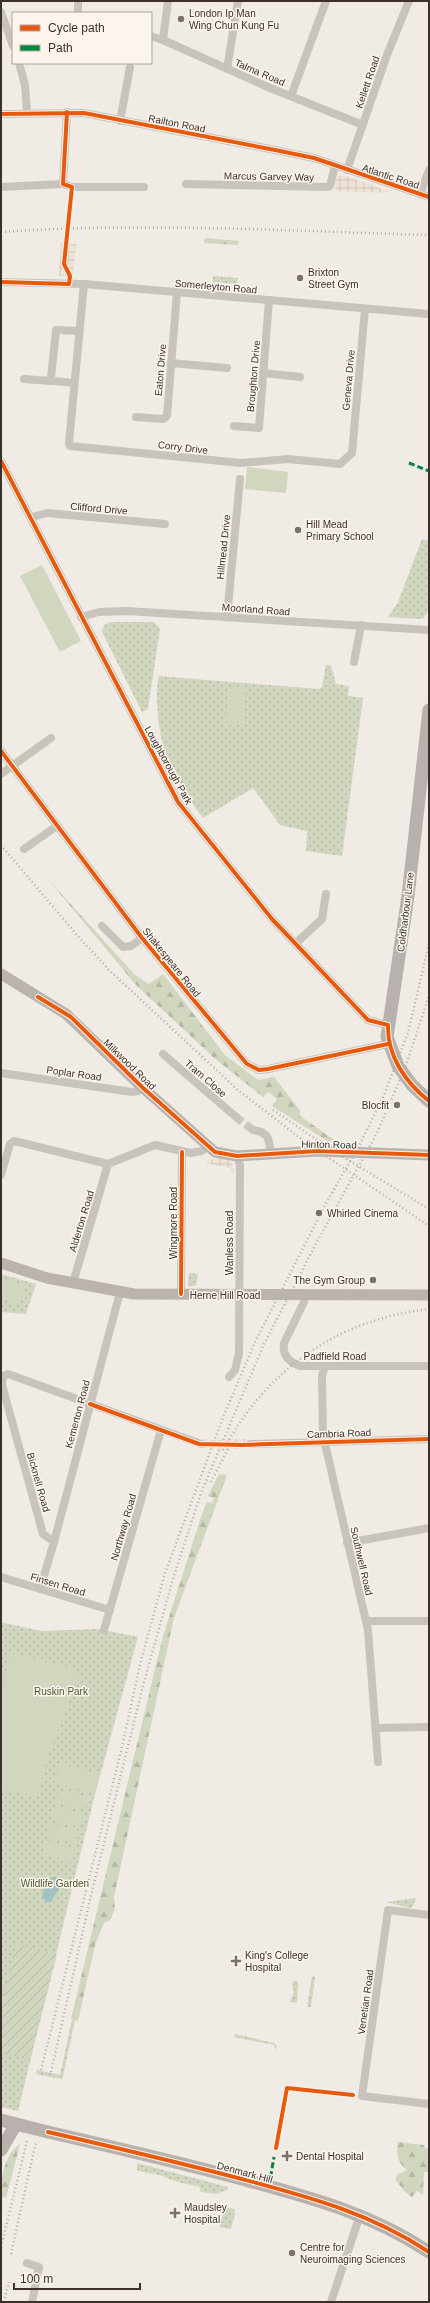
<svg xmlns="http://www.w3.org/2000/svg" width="430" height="2303" font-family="Helvetica,sans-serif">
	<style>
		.grass { fill: url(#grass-dots) }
		.forest { fill: url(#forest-firs) }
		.garden { fill: url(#garden-furrows) }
		.pitch { fill: #d1d6bf }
		.plaza { fill: url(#plaza-grid) }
		.water { fill: #a1c2c1 }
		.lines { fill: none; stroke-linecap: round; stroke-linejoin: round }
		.street-tunnel { stroke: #ccc6c0; stroke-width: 8; stroke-dasharray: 8 4; stroke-linecap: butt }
		.street { stroke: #c9c3be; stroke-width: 8 }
		.secondary { stroke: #bab3ae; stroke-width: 11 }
		.primary { stroke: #b8b1ad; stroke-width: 13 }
		.rail { stroke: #b1aca8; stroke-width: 2.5; stroke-dasharray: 1 3; stroke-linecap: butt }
		.primary-bridge { stroke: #b8b1ad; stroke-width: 13 }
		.quiet { stroke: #00873e; stroke-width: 3; stroke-dasharray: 6 3; stroke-linecap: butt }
		.cycleway-casing { stroke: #fbf5ee; stroke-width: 6 }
		.cycleway { stroke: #e8590c; stroke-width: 4 }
		.poi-dot { fill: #7a716c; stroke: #fbf5ee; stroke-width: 1.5 }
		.labels { text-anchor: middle; stroke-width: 3; stroke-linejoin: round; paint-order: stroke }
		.poi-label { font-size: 10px; fill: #3b302b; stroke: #fbf5ee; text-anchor: start }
		.street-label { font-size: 10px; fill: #3b302b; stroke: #fbf5ee }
		.park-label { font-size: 10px; fill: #4a5a2e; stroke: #fbf5ee }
	</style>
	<defs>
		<pattern id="grass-dots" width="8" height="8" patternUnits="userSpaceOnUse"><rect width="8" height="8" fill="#d1d6bf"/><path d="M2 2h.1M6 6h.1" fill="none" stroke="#b4b8a4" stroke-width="1.8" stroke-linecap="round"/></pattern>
		<pattern id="forest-firs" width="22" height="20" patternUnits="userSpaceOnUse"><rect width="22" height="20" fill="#d1d6bf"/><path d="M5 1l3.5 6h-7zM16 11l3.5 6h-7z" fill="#b4b8a4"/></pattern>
		<pattern id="garden-furrows" width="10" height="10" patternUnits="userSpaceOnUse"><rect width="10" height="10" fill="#d1d6bf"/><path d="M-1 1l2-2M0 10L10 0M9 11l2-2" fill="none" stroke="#b4b8a4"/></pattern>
		<pattern id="plaza-grid" width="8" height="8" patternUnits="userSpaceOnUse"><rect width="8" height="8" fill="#eee3d5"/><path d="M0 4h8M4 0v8" fill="none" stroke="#cdc3b7"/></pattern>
	</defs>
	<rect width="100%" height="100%" fill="#f0ebe5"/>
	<!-- grass -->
	<g class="grass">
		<polygon points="213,276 238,278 237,284 213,282"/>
		<polygon points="422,539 429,541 429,609 424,618 420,619 388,617 398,602"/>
		<polygon points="111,622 154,622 160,629 148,709 142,712 102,632 104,625"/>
		<path d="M326,665L331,666L336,684L349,686L348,696L363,698L342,856L306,851L307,831L280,825L253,788L203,818C177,784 162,760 158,716C157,702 156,689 159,676L319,689L322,687Z"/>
		<polygon points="189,1273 198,1274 196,1286 188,1286"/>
		<polygon points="1,1274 36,1284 26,1314 1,1312"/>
		<polygon points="1,1622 41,1631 98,1629 138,1637 95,1794 18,2111 1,2107"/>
		<polygon points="416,1898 413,1906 410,1908 386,1902"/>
		<polygon points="312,1976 315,1977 311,2007 307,2007"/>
		<polygon points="295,1981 298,1981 297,2003 290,2002 294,1992 292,1984"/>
		<polygon points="72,2020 75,2020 63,2077 61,2079 36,2074 37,2070 60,2075"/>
		<polygon points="235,2034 274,2043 277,2046 276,2050 274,2045 234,2037"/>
		<path d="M137,2163L228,2187L227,2190L216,2194L201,2192L199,2186C185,2185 172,2180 159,2175C152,2173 144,2173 137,2170Z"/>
		<polygon points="225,2207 234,2209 235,2214 231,2229 219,2227"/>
	</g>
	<!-- forest -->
	<g class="forest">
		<polygon points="205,238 239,241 238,245 204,243"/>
		<polygon points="47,878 135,975 149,984 163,974 225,1055 258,1080 274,1077 301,1112 299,1115 334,1140 329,1142 272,1106 277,1099 268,1092 263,1097 213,1057 136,985"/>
		<polygon points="219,1474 227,1475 174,1618 114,1897 115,1909 110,1920 104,1923 95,1945 78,2021 71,2019 163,1636 201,1517 207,1502 212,1503 214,1498 208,1496"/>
		<path d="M398,2142L424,2145L425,2148H429L428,2172H424L423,2195L417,2191L412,2197L405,2192L395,2179L398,2174L407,2170C397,2162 396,2155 398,2142Z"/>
		<path d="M20,2144L6,2198L2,2197L1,2202C1,2182 2,2156 20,2144Z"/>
	</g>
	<!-- garden -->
	<polygon class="garden" points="16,1944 57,1954 30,2061 1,2051 1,2006"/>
	<!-- pitch -->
	<g class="pitch">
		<polygon points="247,467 288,472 286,493 245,489"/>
		<polygon points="42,565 81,641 60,652 20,576"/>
		<polygon points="228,688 246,689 243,724 226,723"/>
		<polygon points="1,1278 26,1286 20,1305 1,1298"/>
		<polygon points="11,1653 76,1669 79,1677 48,1757 37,1797 1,1789 1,1692"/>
		<polygon points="60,1763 100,1775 95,1794 54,1783"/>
		<polygon points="59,1790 88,1797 85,1810 56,1803"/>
		<polygon points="55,1807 84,1814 80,1827 51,1820"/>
		<polygon points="50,1824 79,1831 76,1844 47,1837"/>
		<polygon points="46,1841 75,1849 71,1862 43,1854"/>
	</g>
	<!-- plaza -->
	<g class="plaza">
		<polygon points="341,175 363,182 388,191 387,193 335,191 336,179"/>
		<polygon points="61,244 76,244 73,275 59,276"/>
		<polygon points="218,1158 228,1160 234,1166 234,1172 231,1172 230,1168 206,1163 206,1161"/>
		<polygon points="201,1439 209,1440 246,1439 242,1449 201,1448"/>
	</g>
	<!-- water -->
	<path class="water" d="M52,1877H56L59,1882V1889L51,1902H46L42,1897C44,1889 45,1882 52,1877Z"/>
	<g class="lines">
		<!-- street-tunnel -->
		<polyline class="street-tunnel" points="236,1117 253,1130"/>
		<!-- street -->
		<g class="street">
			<polyline points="1,12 13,46"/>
			<polyline points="78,13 78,1"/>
			<polyline points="151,36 163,40 270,88 363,125"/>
			<polyline points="163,40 168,1"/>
			<polyline points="19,63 25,85 27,112"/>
			<polyline points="227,69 238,1"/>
			<polyline points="291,96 326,1"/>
			<polyline points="1,114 84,113 275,150 314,158 429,197"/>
			<polyline points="120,121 130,67"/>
			<polyline points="347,170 387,55 409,1"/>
			<polyline points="63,184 67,112"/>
			<polyline points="186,184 328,187 330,186 335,166"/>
			<polyline points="1,187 63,184 72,187 144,187"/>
			<polyline points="420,194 429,170"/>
			<polyline points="1,282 84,284 429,314"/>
			<polyline points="84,284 69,443 70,446 241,463 288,459 340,464 352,453 365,309"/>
			<polyline points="171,363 227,368"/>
			<polyline points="263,373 300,377"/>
			<polyline points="24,379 51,381"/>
			<polyline points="74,383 54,381 51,381 51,378 56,330 79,331"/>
			<polyline points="136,417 163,419 167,416 177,292"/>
			<polyline points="234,426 259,428 269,300"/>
			<polyline points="1,461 178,802 272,919 368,1020 388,1025"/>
			<polyline points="32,517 47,513 165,524"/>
			<polyline points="81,617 99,612 127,611 429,630"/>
			<polyline points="227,617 240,479"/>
			<polyline points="354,662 361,625"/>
			<polyline points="1,751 142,938 247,1064 259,1070 268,1069 388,1044"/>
			<polyline points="1,774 51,738"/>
			<polyline points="24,849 57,826"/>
			<polyline points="102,926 123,947 131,946 142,938"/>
			<polyline points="296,943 322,919 326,894"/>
			<polyline points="163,1054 236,1117"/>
			<polyline points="1,1073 132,1092 138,1091 142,1087"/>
			<path d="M253,1130C268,1132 270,1139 270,1153"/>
			<polyline points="1,1175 10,1144 14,1141 108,1164 155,1145 191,1153 202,1151 208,1146"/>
			<polyline points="73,1283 108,1164"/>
			<polyline points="181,1294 182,1152"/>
			<path d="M304,1296V1302L284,1343C282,1355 289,1362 300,1366H429"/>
			<polyline points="325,1366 322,1376 323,1435 368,1630 378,1762"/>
			<polyline points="229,1377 235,1370 239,1353 240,1165 237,1156"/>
			<polyline points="250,1444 429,1439"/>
			<polyline points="54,1542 120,1292"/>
			<polyline points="347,1543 429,1528"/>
			<polyline points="1,1577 110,1610"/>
			<polyline points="40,1589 54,1542 43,1534 2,1385 3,1376 8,1374 201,1444"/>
			<polyline points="366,1621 429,1621"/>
			<polyline points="104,1630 161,1430"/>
			<polyline points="376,1728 429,1727"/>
			<polyline points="429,1915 388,1910 362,2096 429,2104"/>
			<polyline points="27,2263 39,2267 32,2302"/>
			<polyline points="331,2302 360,2215"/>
		</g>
		<!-- secondary -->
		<g class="secondary">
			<polyline points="1,974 66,1014 142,1087 215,1152 237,1156 318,1151 429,1155"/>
			<polyline points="1,1263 47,1278 134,1294 429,1295"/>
		</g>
		<!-- primary -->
		<g class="primary">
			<polyline points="429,710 408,896 387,1037 398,1066 412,1085 429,1101"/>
			<polyline points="1,2120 24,2126"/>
			<path d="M48,2132C113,2147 177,2162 242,2179C309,2197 370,2213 429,2252"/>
			<polyline points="1,2150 16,2124"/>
		</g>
		<!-- rail -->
		<g class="rail">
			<path d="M1,232C143,222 287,231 429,235"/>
			<polyline points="1,845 76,934 109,970 239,1091 304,1141 429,1226"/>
			<polyline points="273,1110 335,1152 429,1209"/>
			<path d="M223,1450C268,1369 336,1320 429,1309"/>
			<polyline points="211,1482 229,1447"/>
			<polyline points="41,2070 123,1743 140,1664 165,1573 224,1415 255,1342 324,1207 358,1148 384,1095 408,1033 429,944"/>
			<polyline points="51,2072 93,1887 144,1682 172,1582 201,1493 264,1344 319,1238 377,1133 405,1068 429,996"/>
			<polyline points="1,2247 27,2141"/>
			<polyline points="11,2254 36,2141"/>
			<polyline points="4,2302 9,2282"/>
		</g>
		<!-- primary-bridge -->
		<polyline class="primary-bridge" points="24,2126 48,2132"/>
		<!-- quiet -->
		<g class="quiet">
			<polyline points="409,463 429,471"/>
			<polyline points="269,2186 274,2157"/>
		</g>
		<!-- cycleway casing -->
		<g class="cycleway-casing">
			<g id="cycleway">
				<polyline points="1,114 84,113 275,150 314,158 429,197"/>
				<polyline points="1,282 69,284 70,276 64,264 72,187 63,184 67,112"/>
				<path d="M1,461L178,802L272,919L368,1020L388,1025C387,1056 406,1083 429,1101"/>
				<polyline points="1,751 142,938 247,1064 259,1070 268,1069 388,1044"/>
				<polyline points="38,997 71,1017 142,1087 215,1152 237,1156 318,1151 429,1155"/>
				<polyline points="181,1294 182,1152"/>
				<polyline points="90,1404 199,1444 242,1445 429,1439"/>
				<path d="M48,2132C113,2147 177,2162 242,2179C309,2197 370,2213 429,2252"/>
				<polyline points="276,2148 287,2088 353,2095"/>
			</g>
		</g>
		<!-- cycleway -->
		<use href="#cycleway" class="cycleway"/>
	</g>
	<!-- markers -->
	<g class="poi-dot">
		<circle cx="181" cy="19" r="4"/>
		<circle cx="300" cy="278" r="4"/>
		<circle cx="298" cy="530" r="4"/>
		<circle cx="397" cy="1105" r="4"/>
		<circle cx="319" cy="1213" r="4"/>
		<circle cx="373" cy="1280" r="4"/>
		<path d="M234 1955h4v4h4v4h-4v4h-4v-4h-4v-4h4z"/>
		<path d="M285 2150h4v4h4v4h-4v4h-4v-4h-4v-4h4z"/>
		<path d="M173 2207h4v4h4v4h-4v4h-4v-4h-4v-4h4z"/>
		<circle cx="292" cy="2253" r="4"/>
	</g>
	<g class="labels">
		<!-- poi labels -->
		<g class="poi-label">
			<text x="189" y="17">London Ip Man<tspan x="189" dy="12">Wing Chun Kung Fu</tspan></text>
			<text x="308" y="276">Brixton<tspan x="308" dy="12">Street Gym</tspan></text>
			<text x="306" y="528">Hill Mead<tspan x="306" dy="12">Primary School</tspan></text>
			<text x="389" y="1109" text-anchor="end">Blocfit</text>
			<text x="327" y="1217">Whirled Cinema</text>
			<text x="365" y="1284" text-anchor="end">The Gym Group</text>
			<text x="245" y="1959">King's College<tspan x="245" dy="12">Hospital</tspan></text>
			<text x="296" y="2160">Dental Hospital</text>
			<text x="184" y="2211">Maudsley<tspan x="184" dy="12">Hospital</tspan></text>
			<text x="300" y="2251">Centre for<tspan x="300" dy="12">Neuroimaging Sciences</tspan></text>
		</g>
		<!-- street labels -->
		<g class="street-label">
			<text transform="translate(260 72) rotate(23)" y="4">Talma Road</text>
			<text transform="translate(367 82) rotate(-71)" y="4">Kellett Road</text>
			<text transform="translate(177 123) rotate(11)" y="4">Railton Road</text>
			<text transform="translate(269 176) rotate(1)" y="4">Marcus Garvey Way</text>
			<text transform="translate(391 176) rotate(18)" y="4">Atlantic Road</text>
			<text transform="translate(216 286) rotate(5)" y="4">Somerleyton Road</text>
			<text transform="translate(160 370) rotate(-85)" y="4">Eaton Drive</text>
			<text transform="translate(253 376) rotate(-85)" y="4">Broughton Drive</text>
			<text transform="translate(348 380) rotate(-85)" y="4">Geneva Drive</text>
			<text transform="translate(183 447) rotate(7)" y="4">Corry Drive</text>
			<text transform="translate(99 508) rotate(5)" y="4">Clifford Drive</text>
			<text transform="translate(223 547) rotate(-84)" y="4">Hillmead Drive</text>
			<text transform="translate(256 609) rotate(4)" y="4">Moorland Road</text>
			<text transform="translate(169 765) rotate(61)" y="4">Loughborough Park</text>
			<text transform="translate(405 912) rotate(-83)" y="4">Coldharbour Lane</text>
			<text transform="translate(172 962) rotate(51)" y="4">Shakespeare Road</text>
			<text transform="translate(130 1064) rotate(44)" y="4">Milkwood Road</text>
			<text transform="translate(74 1073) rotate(8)" y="4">Poplar Road</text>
			<text transform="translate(206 1078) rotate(41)" y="4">Tram Close</text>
			<text transform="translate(329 1144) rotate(1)" y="4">Hinton Road</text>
			<text transform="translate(81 1221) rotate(-73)" y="4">Alderton Road</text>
			<text transform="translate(173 1223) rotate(-90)" y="4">Wingmore Road</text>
			<text transform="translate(229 1243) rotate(-90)" y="4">Wanless Road</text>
			<text x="225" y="1299">Herne Hill Road</text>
			<text x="335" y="1360">Padfield Road</text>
			<text transform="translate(77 1414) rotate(-75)" y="4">Kemerton Road</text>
			<text transform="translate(339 1433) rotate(-2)" y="4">Cambria Road</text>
			<text transform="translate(39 1482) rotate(74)" y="4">Bicknell Road</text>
			<text transform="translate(123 1527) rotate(-74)" y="4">Northway Road</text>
			<text transform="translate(362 1561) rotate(77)" y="4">Southwell Road</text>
			<text transform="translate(58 1584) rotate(17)" y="4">Finsen Road</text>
			<text transform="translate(365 2002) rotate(-82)" y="4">Venetian Road</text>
			<text transform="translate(245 2172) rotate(15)" y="4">Denmark Hill</text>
		</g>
		<!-- park labels -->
		<g class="park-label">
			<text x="61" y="1695">Ruskin Park</text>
			<text x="55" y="1887">Wildlife Garden</text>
		</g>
	</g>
	<!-- border -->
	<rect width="430" height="2303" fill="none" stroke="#3b302b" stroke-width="4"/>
	<!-- legend -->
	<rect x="12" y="12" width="140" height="52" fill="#fbf5ee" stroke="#aea6a0"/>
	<rect x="20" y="25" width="20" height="6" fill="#e8590c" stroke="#aea6a0"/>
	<text x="48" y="32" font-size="12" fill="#3b302b">Cycle path</text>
	<rect x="20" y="45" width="20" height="6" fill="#00873e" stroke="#aea6a0"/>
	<text x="48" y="52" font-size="12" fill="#3b302b">Path</text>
	<!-- scale -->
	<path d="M14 2283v6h126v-6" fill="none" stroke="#3b302b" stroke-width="2"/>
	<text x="20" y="2283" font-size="12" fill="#3b302b" stroke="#fbf5ee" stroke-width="3" paint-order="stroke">100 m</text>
</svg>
